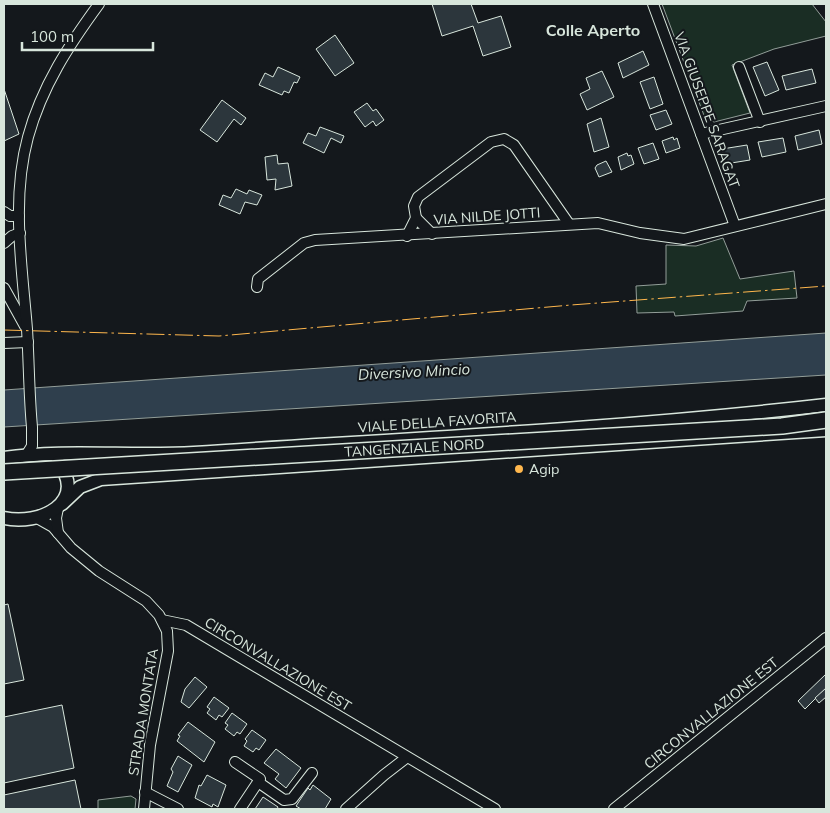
<svg xmlns="http://www.w3.org/2000/svg" width="830" height="813" font-family="Mulish,sans-serif">
	<style>
		.green { fill: #1a2d24; stroke: #939e99 }
		.water { fill: #2f3f4d; stroke: #939e99 }
		.building { fill: #2c363c; stroke: #d8e6dc }
		.lines { fill: none; stroke-linecap: round; stroke-linejoin: round }
		.minor-casing { stroke: #d8e6dc; stroke-width: 12 }
		.major-casing { stroke: #d8e6dc; stroke-width: 15 }
		.minor { stroke: #14181c; stroke-width: 10 }
		.major { stroke: #14181c; stroke-width: 12 }
		.highway-bridge-casing { stroke: #d8e6dc; stroke-width: 18; stroke-linecap: butt }
		.highway-bridge { stroke: #14181c; stroke-width: 15 }
		.power { stroke: #ffb74d; stroke-width: 1; stroke-dasharray: 18 4 2.5 4; stroke-linecap: butt }
		.poi-dot { fill: #ffb74d; stroke: #14181c; stroke-width: 2 }
		.labels { text-anchor: middle; stroke-width: 4; stroke-linejoin: round; paint-order: stroke }
		.street-label { font-size: 14px; fill: #d8e6dc; stroke: #14181c }
		.poi-label { font-size: 14px; fill: #d8e6dc; stroke: #14181c; text-anchor: start }
		.water-label { font-size: 15px; font-style: italic; fill: #d8e6dc; stroke: #14181c }
		.quarter-label { font-size: 16px; font-weight: bold; fill: #d8e6dc; stroke: #14181c }
	</style>
	<rect width="100%" height="100%" fill="#14181c"/>
	<!-- green -->
	<g class="green">
		<polygon points="662,4 812,4 826,22 826,36 774,49 732,65 750,113 714,122 705,118"/>
		<polygon points="723,238 740,279 794,271 797,298 747,301 743,311 675,316 674,312 637,313 636,286 666,284 666,245 696,246"/>
		<polygon points="131,796 136,799 135,809 98,809 98,800"/>
	</g>
	<!-- water -->
	<polygon class="water" points="826,333 826,375 4,427 4,390"/>
	<!-- building -->
	<g class="building">
		<polygon points="432,4 471,4 478,23 501,16 511,47 483,56 473,26 442,36"/>
		<polygon points="335,35 354,63 335,76 316,49"/>
		<polygon points="643,51 649,65 623,78 618,63"/>
		<polygon points="767,62 779,90 765,96 753,67"/>
		<polygon points="278,67 300,77 297,83 294,82 289,93 284,91 282,95 259,85 265,73 273,77"/>
		<polygon points="812,69 816,83 786,90 782,76"/>
		<polygon points="602,71 614,97 587,110 580,94 590,89 586,78"/>
		<polygon points="654,77 663,104 650,109 640,82"/>
		<polygon points="4,89 19,134 4,141"/>
		<polygon points="222,100 246,118 241,125 234,119 217,142 200,130"/>
		<polygon points="367,103 373,111 376,109 384,120 376,126 373,121 365,127 354,112"/>
		<polygon points="666,110 672,124 656,130 650,115"/>
		<polygon points="601,118 609,147 594,152 587,124"/>
		<polygon points="320,127 344,136 341,143 331,138 324,153 303,143 308,133 316,136"/>
		<polygon points="819,130 822,144 798,150 795,136"/>
		<polygon points="673,137 674,140 677,138 680,148 666,153 662,141"/>
		<polygon points="783,138 786,152 762,157 758,142"/>
		<polygon points="653,143 659,159 644,164 638,148"/>
		<polygon points="747,145 750,160 725,164 722,149"/>
		<polygon points="627,153 628,156 631,155 634,164 621,170 618,157"/>
		<polygon points="277,155 278,164 288,163 292,186 275,190 276,179 267,180 265,157"/>
		<polygon points="606,161 612,172 599,177 595,168 597,165"/>
		<polygon points="236,189 247,194 249,190 262,195 257,205 245,202 240,214 219,205 223,195 231,198"/>
		<polygon points="8,604 24,680 4,684 4,605"/>
		<polygon points="826,674 826,688 805,709 798,701"/>
		<polygon points="195,677 207,687 189,708 181,702 185,689"/>
		<polygon points="826,688 826,697 819,703 815,698"/>
		<polygon points="214,697 229,708 222,717 219,715 216,720 207,713 210,709 207,707"/>
		<polygon points="62,705 74,768 4,783 4,717"/>
		<polygon points="232,713 247,724 240,734 237,732 234,736 225,729 228,725 225,723"/>
		<polygon points="188,722 215,742 204,762 177,741 180,736 178,735"/>
		<polygon points="252,730 266,740 259,750 256,748 253,752 244,746 247,741 245,739"/>
		<polygon points="276,749 301,768 286,788 275,779 279,774 264,763"/>
		<polygon points="178,756 192,765 178,792 167,786 173,772 171,769"/>
		<polygon points="207,775 226,785 218,807 213,804 212,807 195,798 199,785 201,786"/>
		<polygon points="75,780 81,809 4,809 4,795"/>
		<polygon points="313,785 331,799 325,809 301,809 296,806 308,788 310,790"/>
		<polygon points="263,797 278,807 277,809 255,809"/>
	</g>
	<g class="lines">
		<!-- minor casing -->
		<g class="minor-casing">
			<g id="minor">
				<polyline points="653,4 735,226"/>
				<polyline points="739,67 760,122"/>
				<polyline points="701,134 826,106"/>
				<polyline points="4,212 10,216 19,216"/>
				<polyline points="416,218 432,234"/>
				<polyline points="407,236 416,218 414,206 418,197 491,142 504,139 514,145 569,224"/>
				<polyline points="4,243 12,236 20,233"/>
				<polyline points="257,287 258,279 304,243 315,240 598,223 640,233 684,239 826,204"/>
				<polyline points="4,288 25,326"/>
				<polyline points="4,343 28,342"/>
				<path d="M27,454L32,446V427C29,395 29,362 27,329C22,266 11,199 28,137C42,86 69,45 99,4"/>
				<polyline points="37,518 53,527 71,548 99,571 146,601 159,615 167,631 168,651 150,745 144,809"/>
				<polyline points="58,533 56,518 58,508"/>
				<polyline points="162,620 186,625 495,809"/>
				<polyline points="235,762 260,779 240,809"/>
				<polyline points="258,782 284,800 292,799 312,773"/>
				<polyline points="145,792 178,809"/>
				<polyline points="346,809 384,775 406,758"/>
				<polyline points="614,809 826,638"/>
			</g>
		</g>
		<!-- major casing -->
		<g class="major-casing">
			<g id="major">
				<path d="M4,458C66,449 131,457 194,453C405,439 616,429 826,405"/>
				<polyline points="62,504 80,487 101,479 826,430"/>
				<path d="M4,518C39,526 89,503 58,462"/>
			</g>
		</g>
		<!-- minor -->
		<use href="#minor" class="minor"/>
		<!-- major -->
		<use href="#major" class="major"/>
		<!-- highway-bridge casing -->
		<g class="highway-bridge-casing">
			<g id="highway-bridge">
				<path id="s1" d="M4,472L782,426L826,420"/>
			</g>
		</g>
		<!-- highway-bridge -->
		<use href="#highway-bridge" class="highway-bridge"/>
		<!-- power -->
		<polyline class="power" points="4,330 219,336 571,305 826,286"/>
	</g>
	<!-- markers -->
	<circle class="poi-dot" cx="519" cy="469" r="5"/>
	<g class="labels">
		<!-- street labels -->
		<g class="street-label">
			<text transform="translate(707 110) rotate(70)" y="5">VIA GIUSEPPE SARAGAT</text>
			<text transform="translate(487 216) rotate(-4)" y="5">VIA NILDE JOTTI</text>
			<text transform="translate(437 422) rotate(-4)" y="5">VIALE DELLA FAVORITA</text>
			<text dy="5" stroke="none"><textPath href="#s1" startOffset="411">TANGENZIALE NORD</textPath></text>
			<text transform="translate(278 664) rotate(31)" y="5">CIRCONVALLAZIONE EST</text>
			<text transform="translate(143 712) rotate(-81)" y="5">STRADA MONTATA</text>
			<text transform="translate(711 713) rotate(-39)" y="5">CIRCONVALLAZIONE EST</text>
		</g>
		<!-- poi labels -->
		<g class="poi-label">
			<text x="529" y="474">Agip</text>
		</g>
		<!-- water labels -->
		<g class="water-label">
			<text transform="translate(414 372) rotate(-3)" y="5">Diversivo Mincio</text>
		</g>
		<!-- quarter labels -->
		<g class="quarter-label">
			<text x="593" y="36">Colle Aperto</text>
		</g>
	</g>
	<!-- border -->
	<rect width="830" height="813" fill="none" stroke="#d8e6dc" stroke-width="10"/>
	<!-- scale -->
	<path d="M22 42v8h131v-8" fill="none" stroke="#d8e6dc" stroke-width="2.5"/>
	<text x="30" y="42" font-size="15" fill="#d8e6dc" stroke="#14181c" stroke-width="4" paint-order="stroke">100 m</text>
</svg>
